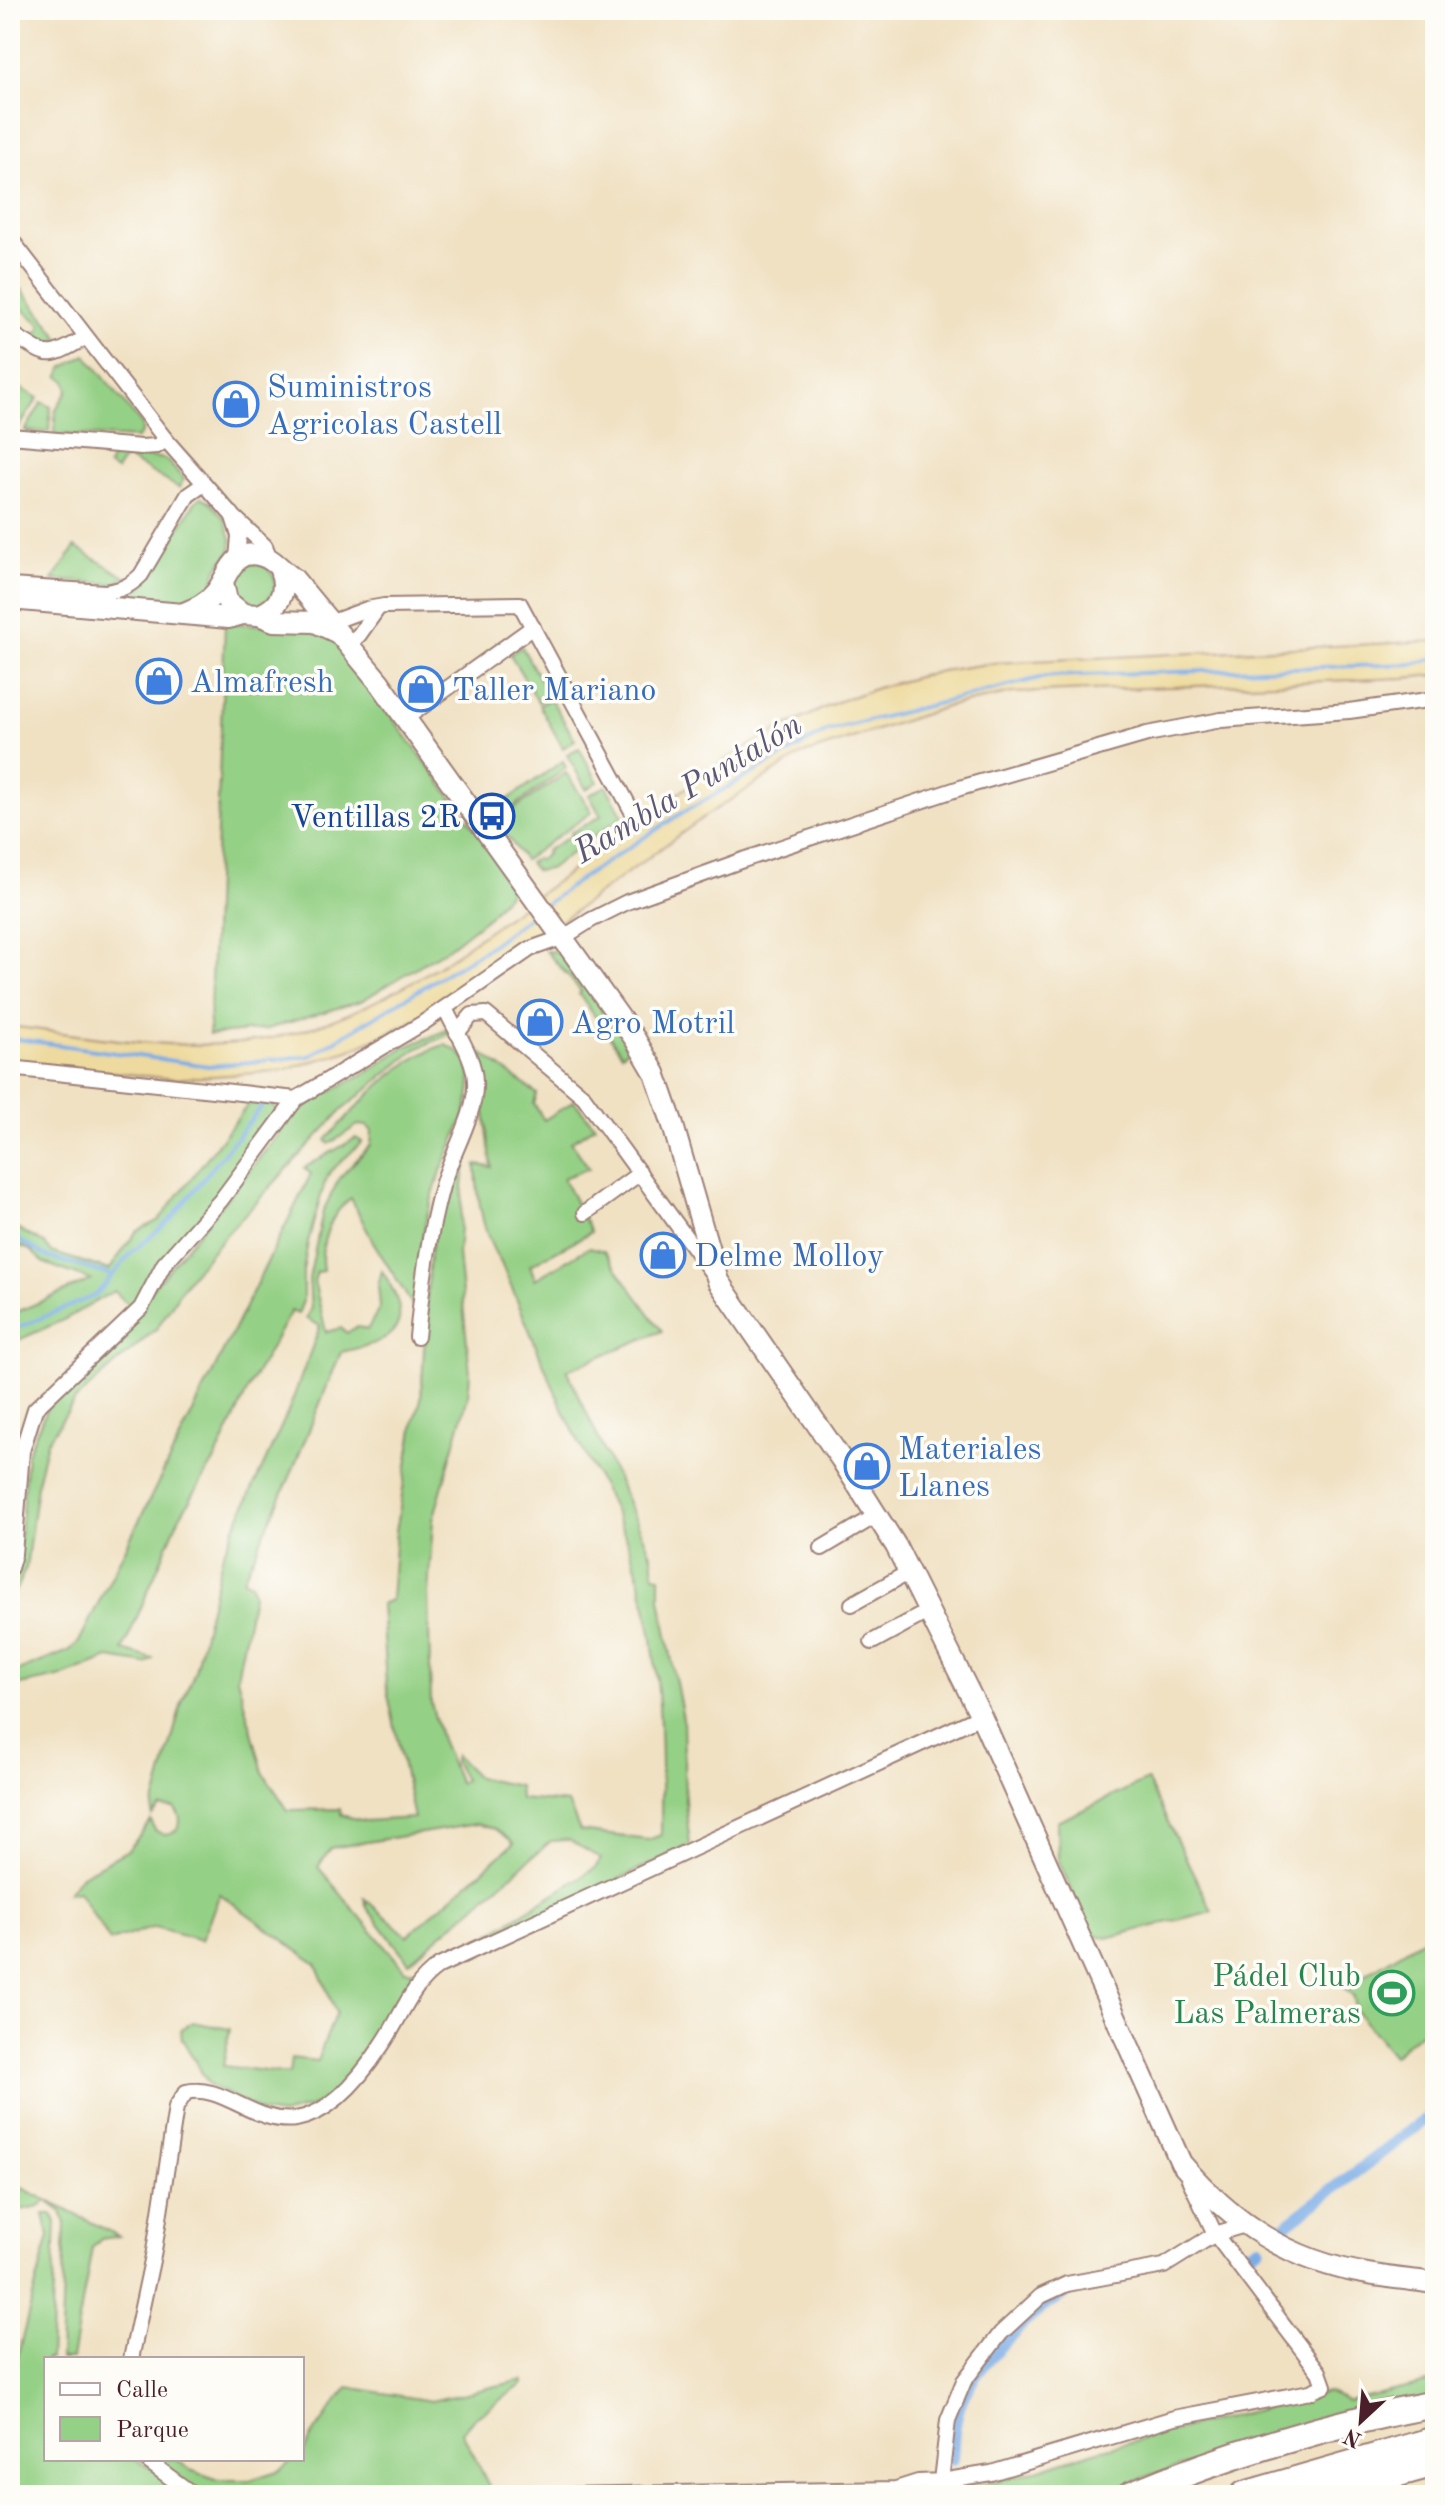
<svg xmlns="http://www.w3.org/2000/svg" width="1445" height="2505" font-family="'Old Standard TT',serif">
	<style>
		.green { fill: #94d085; stroke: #6f7858; stroke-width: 2 }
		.sand { fill: #eeda9e; stroke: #9c7c64; stroke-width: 2 }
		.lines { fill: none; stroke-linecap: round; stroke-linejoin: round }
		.stream { stroke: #7aace6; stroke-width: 4 }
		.canal { stroke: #7aace6; stroke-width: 12 }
		.street-casing { stroke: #9d8077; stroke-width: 18 }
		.secondary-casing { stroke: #9d8077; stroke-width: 24 }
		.highway-casing { stroke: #9d8077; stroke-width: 30 }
		.street { stroke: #fff; stroke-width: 14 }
		.secondary { stroke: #fff; stroke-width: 20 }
		.highway { stroke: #fff; stroke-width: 26 }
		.labels { text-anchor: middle; stroke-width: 7; stroke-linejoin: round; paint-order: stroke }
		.shop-label { font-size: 32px; fill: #366cbe; stroke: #fdfcf7; text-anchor: start }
		.transit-label { font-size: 32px; fill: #164399; stroke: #fdfcf7; text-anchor: end }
		.leisure-label { font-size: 32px; fill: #27864d; stroke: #fdfcf7; text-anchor: end }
		.water-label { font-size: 34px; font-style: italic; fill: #5d5776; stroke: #fdfcf7 }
	</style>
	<rect width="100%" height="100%" fill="#fdfcf7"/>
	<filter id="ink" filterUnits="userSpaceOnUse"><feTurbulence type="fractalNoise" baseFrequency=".0125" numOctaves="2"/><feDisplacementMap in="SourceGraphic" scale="16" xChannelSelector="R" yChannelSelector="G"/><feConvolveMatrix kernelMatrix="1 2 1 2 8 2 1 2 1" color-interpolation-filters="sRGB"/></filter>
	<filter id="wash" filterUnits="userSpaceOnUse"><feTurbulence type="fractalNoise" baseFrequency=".006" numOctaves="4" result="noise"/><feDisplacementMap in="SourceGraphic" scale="32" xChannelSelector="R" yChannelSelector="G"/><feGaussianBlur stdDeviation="1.8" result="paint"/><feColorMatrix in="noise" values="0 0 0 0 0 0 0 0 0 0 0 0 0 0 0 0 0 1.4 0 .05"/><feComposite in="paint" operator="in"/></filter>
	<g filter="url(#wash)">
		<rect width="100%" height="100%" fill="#f0e1c3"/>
		<!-- green -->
		<g class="green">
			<polygon points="21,288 60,339 48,345 33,335 39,331 41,324 10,299"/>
			<polygon points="86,355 142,425 142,432 137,438 54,434 56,409 68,390 66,381 59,376 63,368"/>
			<polygon points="10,382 38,398 16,432 10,431"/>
			<polygon points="42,402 51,407 49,432 25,431"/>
			<polygon points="114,452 165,459 184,479 179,488 125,457 116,471 108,466"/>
			<polygon points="201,497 210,502 225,519 232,542 230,552 217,568 212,587 184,608 115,599 142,587 196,501"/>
			<polygon points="75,547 127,578 113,584 53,580"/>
			<circle cx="254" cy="585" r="21"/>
			<polygon points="225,623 317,628 336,642 516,884 489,916 450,947 361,1001 267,1029 209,1035"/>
			<polygon points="522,647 549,696 538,702 510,654"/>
			<polygon points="551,699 575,740 563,748 539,705"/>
			<polygon points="579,748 598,782 586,789 567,754"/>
			<polygon points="563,761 566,768 496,820 490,812"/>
			<polygon points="566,773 592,812 524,860 497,821"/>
			<polygon points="606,786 623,816 549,869 536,871 529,863 536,858 539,860 547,854 546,851 572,835 570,833 601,816 589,795"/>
			<polygon points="546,951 564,952 631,1047 622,1054 579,994 581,991"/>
			<polygon points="447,1030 450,1034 416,1049 342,1110 221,1240 188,1279 157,1328 76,1399 47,1442 38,1478 26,1568 10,1602 10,1586 18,1561 27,1453 52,1397 162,1277 292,1118 320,1097 371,1070 401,1049"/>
			<path d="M445,1045C463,1050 471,1065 471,1083C470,1113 452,1144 441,1171C430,1200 421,1237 418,1268C417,1281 418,1293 415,1305L413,1306L372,1240L351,1198C329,1214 319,1246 323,1271L317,1272L314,1281L326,1332L341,1328L347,1333C355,1327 358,1325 367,1330L380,1307L378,1285L382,1271C418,1326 396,1341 341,1352L289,1479L243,1579L251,1583L253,1595L237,1677L263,1772L288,1810L340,1809L341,1815L365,1821L414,1818L386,1685L381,1604L391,1600L396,1531L414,1423L421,1399L430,1252L441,1202L475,1106V1121L464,1174L458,1254L470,1373L468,1396L433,1520L428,1593L431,1703L441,1740L459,1783L464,1780L454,1761L455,1755L478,1778L519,1786L520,1799L568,1803L580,1831L648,1840L661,1835C662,1742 662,1647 633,1558C617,1509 590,1466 568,1420C544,1368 524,1315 501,1263C482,1234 477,1199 476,1165L492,1167L480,1075L469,1047L471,1045L537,1094L534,1104L544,1120L574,1101L595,1126L571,1142L589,1168L563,1178L591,1232L530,1265L535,1279L590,1247L604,1251L662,1331L567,1370L641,1531L652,1556L654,1575L660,1576V1599L683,1719L685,1800L690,1845L526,1924L472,1945L595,1868L601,1859L569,1840L551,1841L409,1962L367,1908L364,1898L407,1936L514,1843L496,1829L476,1824L331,1848L318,1867L405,1970L424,1971L408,1985L386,2027L357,2068L333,2095L311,2107L282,2115L262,2112L209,2085L182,2039L181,2030L192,2022L230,2029L223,2066L289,2074L291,2058L317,2061L336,2012L316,1964L220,1894L201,1940L155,1927L110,1941L78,1891L68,1893L80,1876L128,1850L151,1821L155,1830L164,1835C180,1834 185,1820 174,1808L161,1807L152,1816L153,1808L182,1702L195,1671L223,1553L288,1412L320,1326L306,1318L311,1308L309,1279L323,1211L340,1177L371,1145L372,1131L367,1126L358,1125L329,1144L326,1140C355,1108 403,1055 445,1045Z"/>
			<polygon points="250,1102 273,1104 277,1112 269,1127 139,1301 131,1307 114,1291 65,1319 10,1344 10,1315 91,1280 44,1263 30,1250 10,1242 10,1225 44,1243 51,1252 109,1270 136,1232 159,1220"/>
			<polygon points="356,1138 362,1142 330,1172 325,1182 308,1242 303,1271 303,1301 298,1314 291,1311 251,1383 216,1458 179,1518 123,1650 153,1659 146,1664 109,1658 63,1676 10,1687 13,1673 69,1651 79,1642 311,1174 304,1168"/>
			<polygon points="1147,1780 1212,1911 1107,1938 1091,1933 1058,1860 1057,1822"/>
			<polygon points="1426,1937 1435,1944 1435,2019 1393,2056 1356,2011 1354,1997 1344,1988"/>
			<polygon points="10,2182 119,2236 101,2239 92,2248 72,2359 60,2359 65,2224 61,2211 47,2201 39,2206 16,2211 10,2232"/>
			<polygon points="44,2214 52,2214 56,2222 50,2359 46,2359 46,2459 134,2459 158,2472 188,2495 10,2495 10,2384 49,2236"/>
			<path d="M523,2380V2384L474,2418L462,2432L491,2490L430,2495H201L155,2459H176L190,2470L219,2480H250L280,2470L294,2459H302C303,2443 337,2402 348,2387L431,2401Z"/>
			<path d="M1435,2381V2396L1151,2475L1101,2495H918L921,2487H972L1022,2475L1095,2451L1327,2392L1347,2401C1377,2394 1406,2389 1435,2381Z"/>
		</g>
		<!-- sand -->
		<path class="sand" d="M1435,641V675L1405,678L1013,693L949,706L801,755L704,817L535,940L443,1002L407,1024L348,1051L280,1071L174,1079L10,1061V1026C81,1035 153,1048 225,1044C304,1040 376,1005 442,964L725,760L766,736L837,702L883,686L941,671L994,663Z"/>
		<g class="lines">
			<!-- stream -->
			<g class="stream">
				<polyline points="545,905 576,882 677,816 827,731 1048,676 1413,664 1435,658"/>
				<polyline points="10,1038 209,1066 310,1056 486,949 535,912"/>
				<polyline points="10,1235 48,1257 111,1275"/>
				<polyline points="10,1331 96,1295 131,1253 170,1220 262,1106"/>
			</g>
			<!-- canal -->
			<g class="canal">
				<polyline points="1282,2228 1435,2112"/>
				<polyline points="1243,2256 1259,2247"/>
				<path d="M952,2460C953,2439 954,2418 962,2399C976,2365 1045,2294 1081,2287"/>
			</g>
		</g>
	</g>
	<g filter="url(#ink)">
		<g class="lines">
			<!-- street casing -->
			<g class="street-casing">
				<g id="street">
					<polyline points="10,238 166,440 231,514 265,546 270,559"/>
					<path d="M10,333C50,356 43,362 85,338"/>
					<polyline points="10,436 141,447 157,446 166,440"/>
					<polyline points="232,514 239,536 237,559"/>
					<path d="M10,586L105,592C121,590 130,586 141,575L188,495L204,484"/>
					<polyline points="332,622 367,609 384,606 520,604 634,815"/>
					<polyline points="348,644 359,635 378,608"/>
					<polyline points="406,718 533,627"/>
					<polyline points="457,1033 472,1015 486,1014 584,1097 712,1273"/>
					<polyline points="10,1068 296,1099"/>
					<polyline points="585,1213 640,1173"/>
					<path d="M417,1337C422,1285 428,1237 442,1186C451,1155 477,1113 475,1082C475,1057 455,1031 445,1008"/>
					<polyline points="822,1548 877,1515"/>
					<polyline points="10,1568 14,1554 22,1451 35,1409 141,1308 164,1264 221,1200 296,1099 423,1023 530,949 564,937 591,920 627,902 743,860 960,788 1147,734 1221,720 1349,711 1435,699"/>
					<polyline points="852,1604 909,1572"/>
					<polyline points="872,1642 929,1611"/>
					<path d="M131,2359L154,2251L176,2107L186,2092C222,2083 255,2125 296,2119C333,2113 363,2074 382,2045C403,2015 408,1988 439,1966L981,1716"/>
					<polyline points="145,2459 194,2495"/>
					<polyline points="941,2481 991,2473 1174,2418 1310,2392 1324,2386 1319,2372 1215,2234 1189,2179"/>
					<polyline points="562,2495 896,2489 918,2482 941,2481 948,2420 964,2381 1001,2333 1041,2296 1067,2284 1164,2266 1215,2234 1245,2225"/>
				</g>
			</g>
			<!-- secondary casing -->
			<g class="secondary-casing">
				<g id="secondary">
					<polyline points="223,582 227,601 243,614 259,615 274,621 315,622 338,633"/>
					<polyline points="10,599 229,618 243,614"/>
					<path d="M184,613C197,608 207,603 216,592C229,575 233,547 262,556C274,559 282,571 293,578L380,683L635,1039L655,1073L672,1122L718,1281L841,1459L896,1546L981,1716L1181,2163C1232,2223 1289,2261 1368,2274C1390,2278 1413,2280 1435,2283"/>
					<path d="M259,615C280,607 288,591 280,570"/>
				</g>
			</g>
			<!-- highway casing -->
			<g class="highway-casing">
				<g id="highway">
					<path d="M1130,2495C1223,2456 1335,2422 1435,2404"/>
					<polyline points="1244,2495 1435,2440"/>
					<polyline points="1319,2495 1435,2463"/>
				</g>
			</g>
			<!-- street -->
			<use href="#street" class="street"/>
			<!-- secondary -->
			<use href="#secondary" class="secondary"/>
			<!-- highway -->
			<use href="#highway" class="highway"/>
		</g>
	</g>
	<!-- icons -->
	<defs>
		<g id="shop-ring" transform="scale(2.3)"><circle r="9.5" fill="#fdfcf7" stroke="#3f7fe0" stroke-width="1.5"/><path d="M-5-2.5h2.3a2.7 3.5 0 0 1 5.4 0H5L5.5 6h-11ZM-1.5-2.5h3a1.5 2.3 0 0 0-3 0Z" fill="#3f7fe0"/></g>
		<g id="bus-ring" transform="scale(2.3)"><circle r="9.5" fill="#fdfcf7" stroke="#1a4fb4" stroke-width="1.5"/><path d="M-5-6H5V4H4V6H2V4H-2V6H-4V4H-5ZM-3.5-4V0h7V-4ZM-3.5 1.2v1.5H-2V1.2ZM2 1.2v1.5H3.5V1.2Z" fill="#1a4fb4"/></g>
		<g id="stadium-ring" transform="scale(2.3)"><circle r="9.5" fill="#fdfcf7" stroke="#2e9e5b" stroke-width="1.5"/><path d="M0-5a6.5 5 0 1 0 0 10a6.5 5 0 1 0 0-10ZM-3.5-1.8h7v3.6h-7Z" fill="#2e9e5b"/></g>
	</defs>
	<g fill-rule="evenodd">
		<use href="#shop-ring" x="236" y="404"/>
		<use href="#shop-ring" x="159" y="681"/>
		<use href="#shop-ring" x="421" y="689"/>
		<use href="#bus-ring" x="492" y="816"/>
		<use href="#shop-ring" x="540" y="1022"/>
		<use href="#shop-ring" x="663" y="1255"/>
		<use href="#shop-ring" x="867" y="1466"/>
		<use href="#stadium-ring" x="1392" y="1993"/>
	</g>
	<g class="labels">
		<!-- shop labels -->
		<g class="shop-label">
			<text x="267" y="397">Suministros<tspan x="267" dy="37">Agricolas Castell</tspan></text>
			<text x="190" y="692">Almafresh</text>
			<text x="452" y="700">Taller Mariano</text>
			<text x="571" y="1033">Agro Motril</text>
			<text x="694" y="1266">Delme Molloy</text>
			<text x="898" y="1459">Materiales<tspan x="898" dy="37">Llanes</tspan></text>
		</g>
		<!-- transit labels -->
		<g class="transit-label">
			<text x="461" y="827">Ventillas 2R</text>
		</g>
		<!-- leisure labels -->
		<g class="leisure-label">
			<text x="1361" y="1986">Pádel Club<tspan x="1361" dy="37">Las Palmeras</tspan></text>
		</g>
		<!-- water labels -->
		<g class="water-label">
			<text transform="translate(687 787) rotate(-31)" y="12">Rambla Puntalón</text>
		</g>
	</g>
	<!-- margin -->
	<rect width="1445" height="2505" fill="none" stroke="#fdfcf7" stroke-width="40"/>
	<!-- legend -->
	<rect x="44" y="2357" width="260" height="104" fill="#fdfcf7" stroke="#b5a4a5" stroke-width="2"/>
	<rect x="60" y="2383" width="40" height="12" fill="#ffffff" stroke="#b5a4a5" stroke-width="2"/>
	<text x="116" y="2397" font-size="24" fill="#4a1f2b">Calle</text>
	<rect x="60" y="2417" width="40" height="24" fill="#94d085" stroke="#b5a4a5" stroke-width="2"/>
	<text x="116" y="2437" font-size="24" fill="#4a1f2b">Parque</text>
	<!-- north arrow -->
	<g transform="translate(1361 2421) rotate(206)" stroke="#fdfcf7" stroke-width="6" paint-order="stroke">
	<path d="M0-6L14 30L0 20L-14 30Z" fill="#4a1f2b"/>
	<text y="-12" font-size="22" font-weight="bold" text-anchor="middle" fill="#4a1f2b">N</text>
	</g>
</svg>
